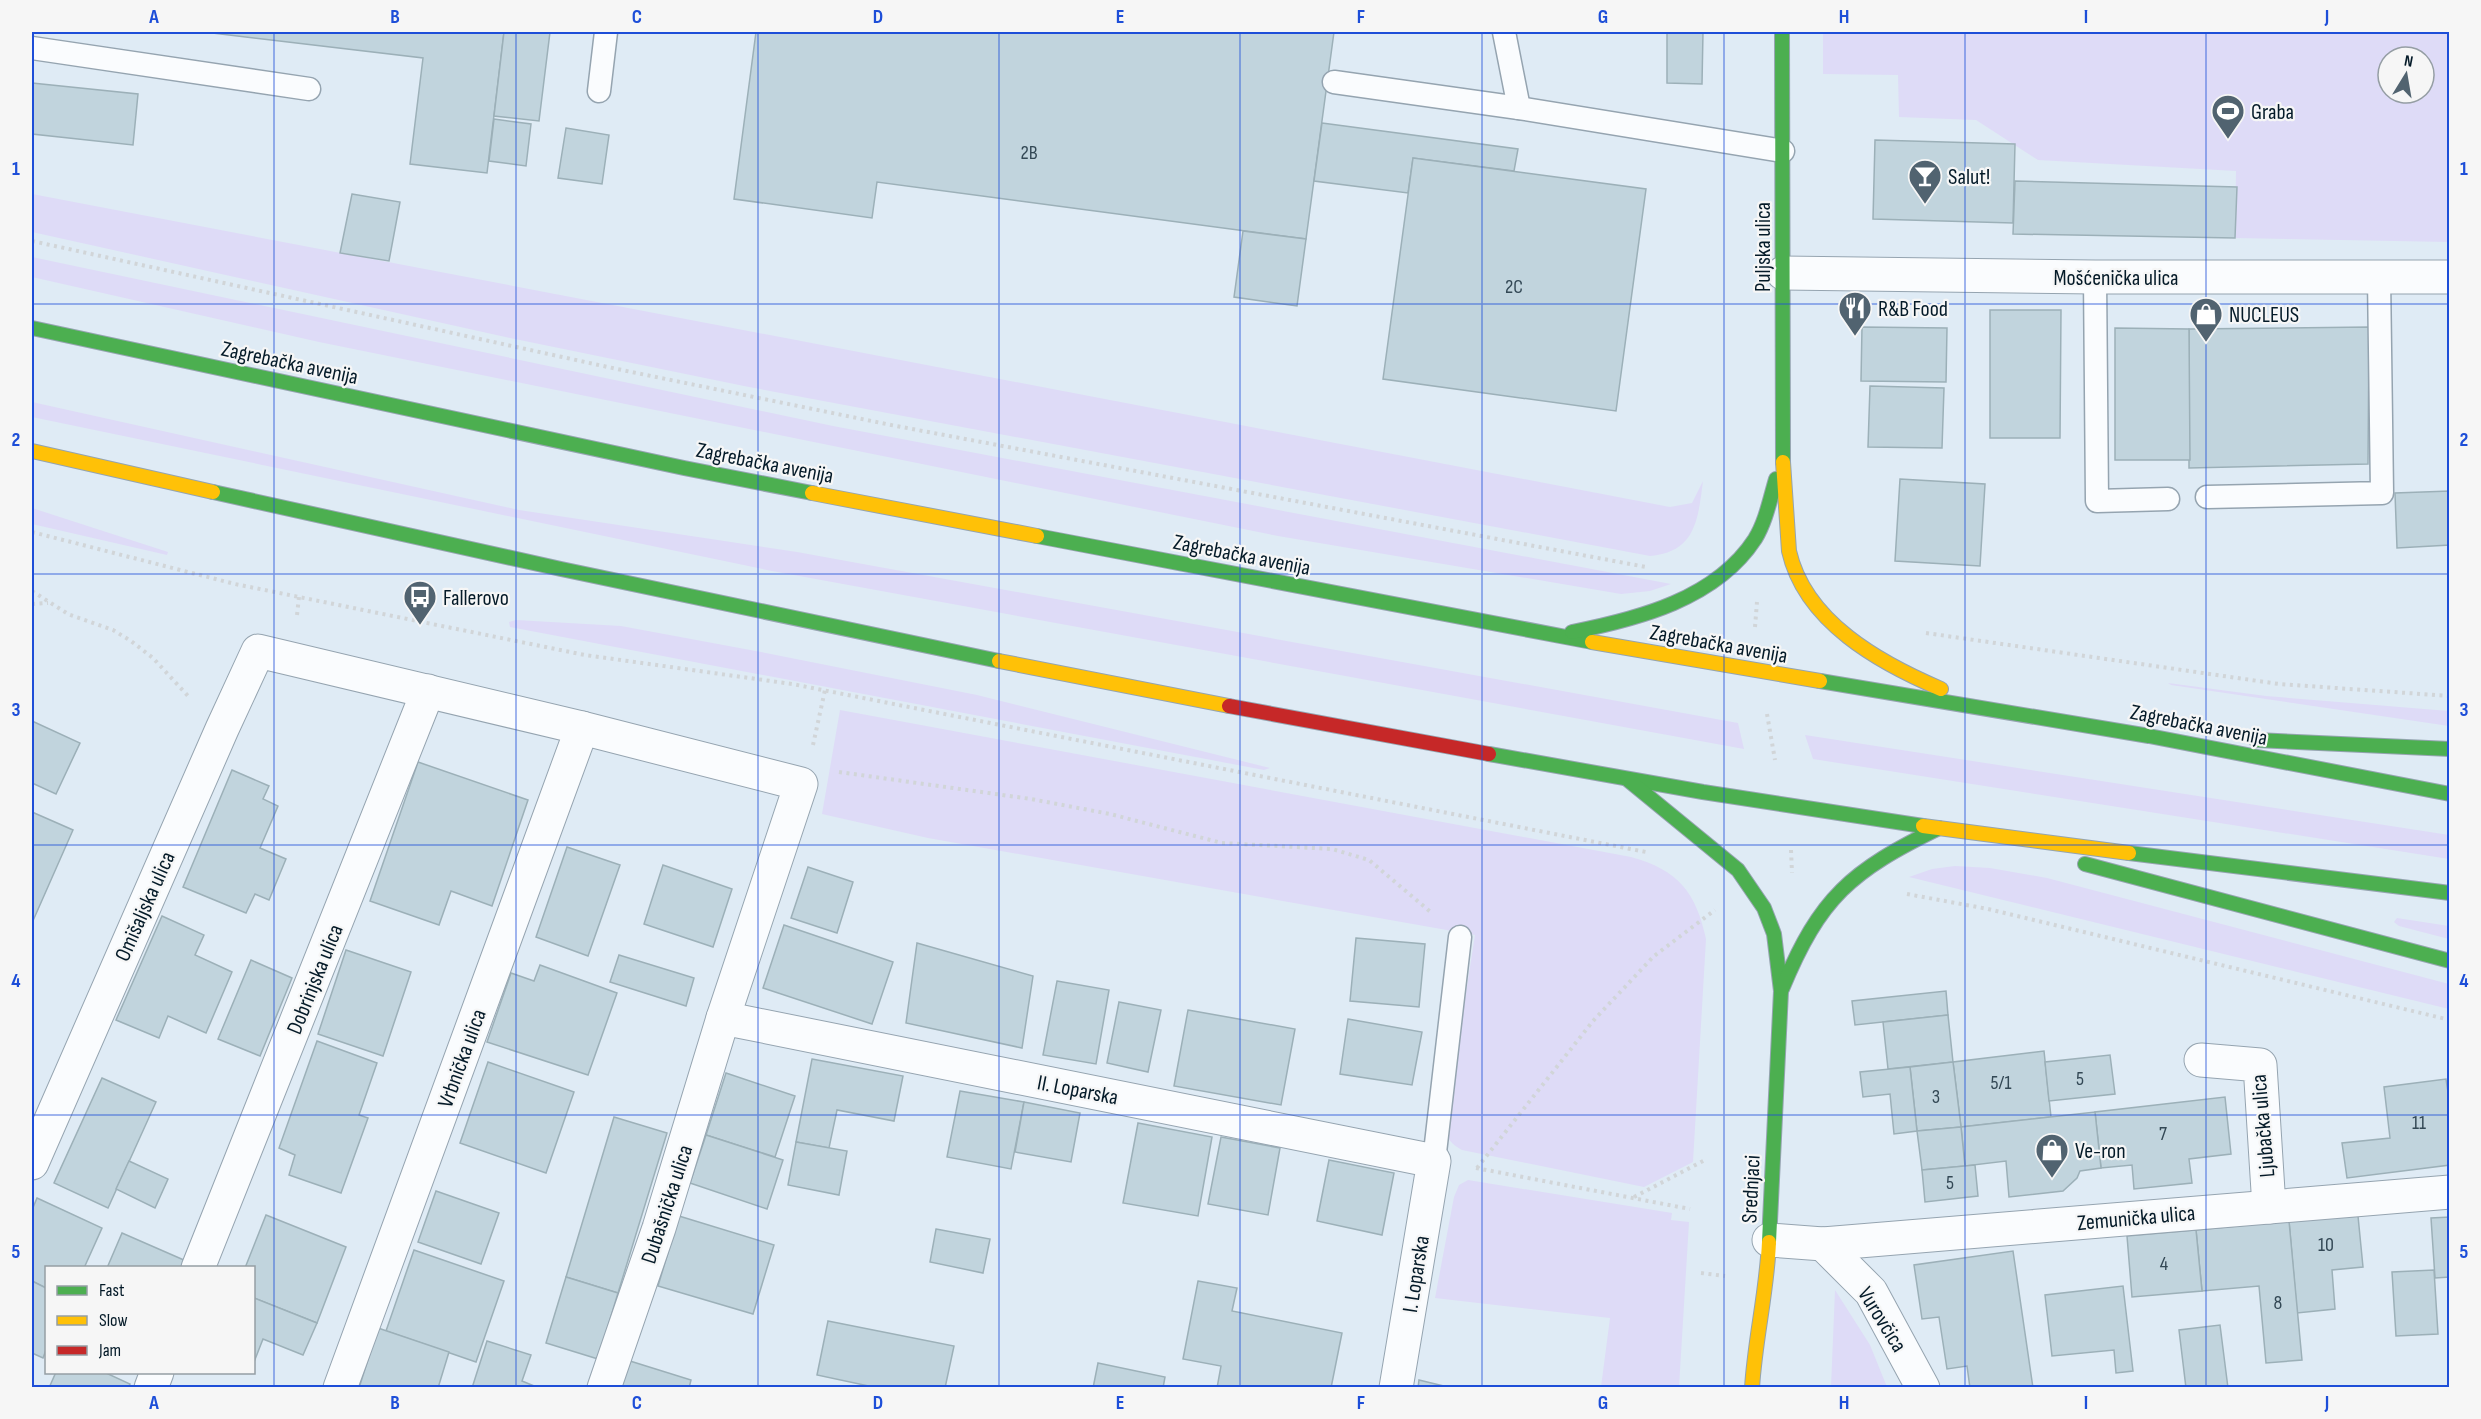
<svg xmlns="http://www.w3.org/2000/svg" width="2481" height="1419" font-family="'Sofia Sans Condensed',sans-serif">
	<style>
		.green { fill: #dedbf7; fill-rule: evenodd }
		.building { fill: #c1d4dd; stroke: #9cb0b8; stroke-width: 1.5 }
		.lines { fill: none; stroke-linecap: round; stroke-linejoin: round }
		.lane-casing { stroke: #95a4b0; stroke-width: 25 }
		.street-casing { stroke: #95a4b0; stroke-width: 35 }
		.fast-casing { stroke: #95a4b0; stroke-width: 16 }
		.slow-casing { stroke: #95a4b0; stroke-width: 16 }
		.jam-casing { stroke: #95a4b0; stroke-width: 16 }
		.path { stroke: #d1d5d8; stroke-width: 4; stroke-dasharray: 3 4.5; stroke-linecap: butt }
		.lane { stroke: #fafcfe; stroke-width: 22 }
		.street { stroke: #fafcfe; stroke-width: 33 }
		.fast { stroke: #4caf50; stroke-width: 14 }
		.slow { stroke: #ffc107; stroke-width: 14 }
		.jam { stroke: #c62828; stroke-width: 14 }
		.grid { fill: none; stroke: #1d4ed8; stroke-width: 1.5; stroke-opacity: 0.55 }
		.labels { text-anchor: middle; stroke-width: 4.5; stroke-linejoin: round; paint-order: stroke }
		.number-label { font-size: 20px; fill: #334855 }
		.poi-label { font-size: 22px; fill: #041a28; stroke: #f6f6f6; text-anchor: start }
		.street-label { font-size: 22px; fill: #041a28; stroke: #f6f6f6 }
		.neatline { fill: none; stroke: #1d4ed8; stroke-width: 2 }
		.grid-label { font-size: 20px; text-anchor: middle; font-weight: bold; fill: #1d4ed8 }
	</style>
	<rect width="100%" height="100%" fill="#dfebf5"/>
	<!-- green -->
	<g class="green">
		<path d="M1823,32H2449V242L2235,238L2236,171L2038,160L1976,120L1899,117L1898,75L1823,74ZM2388,57H2424V93H2388Z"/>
		<path d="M32,194L1670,507L1692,503L1703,481C1698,519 1696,552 1650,556L744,386L510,338L32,232Z"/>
		<polygon points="32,257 833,426 1671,584 1650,591 1621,594 1278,536 319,342 32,277"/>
		<polygon points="32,402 519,510 797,552 1738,723 1744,749 772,571 32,417"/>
		<polygon points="32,508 168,552 167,555 32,524"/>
		<polygon points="516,620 621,626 761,652 977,695 1270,768 1264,770 510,627 509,622"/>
		<polygon points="2168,683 2266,696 2449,711 2449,726 2171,685"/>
		<path d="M840,710L1631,857C1678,870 1696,892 1706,939L1693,1162L1644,1187L1462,1150C1451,1144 1447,1139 1445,1127L1475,935L928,838L822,814Z"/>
		<polygon points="1805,735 2449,835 2449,859 1813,759"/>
		<polygon points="1955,866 1990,868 2047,878 2449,984 2449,1009 1909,877 1932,869"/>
		<polygon points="2397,918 2449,926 2449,939 2399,926 2394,922"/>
		<polygon points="1468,1180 1672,1213 1671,1220 1689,1222 1679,1387 1601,1387 1610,1318 1435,1298 1454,1197 1459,1185"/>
		<polygon points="1835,1290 1870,1345 1887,1387 1831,1387"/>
	</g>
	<!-- building -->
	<g class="building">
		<polygon points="204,32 504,32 487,173 410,164 423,58"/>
		<polygon points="504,32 550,32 539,121 494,116"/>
		<polygon points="756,32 1334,32 1306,239 877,182 872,218 734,199"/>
		<polygon points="1667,32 1703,32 1702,84 1667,83"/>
		<polygon points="32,83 138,94 133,145 32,134"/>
		<polygon points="494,119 531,124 526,166 489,161"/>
		<polygon points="1322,123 1518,149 1514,171 1413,158 1408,193 1314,181"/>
		<polygon points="566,128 609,135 602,184 558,178"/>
		<polygon points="1875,140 2015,144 2013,223 1873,219"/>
		<polygon points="1413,158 1646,189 1616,411 1383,379"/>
		<polygon points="2015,181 2237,187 2235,238 2013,234"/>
		<polygon points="352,194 400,202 389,261 340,253"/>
		<polygon points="1243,231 1306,239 1297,306 1234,297"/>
		<polygon points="1990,310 2061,310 2060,438 1990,438"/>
		<polygon points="1862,327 1947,328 1946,382 1861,381"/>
		<polygon points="2369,327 2368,464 2189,468 2189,329"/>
		<polygon points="2115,328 2189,329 2190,460 2115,460"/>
		<polygon points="1870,386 1944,388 1942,448 1868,447"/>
		<polygon points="1900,479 1985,484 1980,566 1895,561"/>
		<polygon points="2450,491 2450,545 2397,548 2395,493"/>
		<polygon points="32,721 80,743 56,794 32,783"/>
		<polygon points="418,762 528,800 492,906 451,891 439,925 370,901"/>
		<polygon points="232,770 269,786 263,799 278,806 260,848 286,859 269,900 255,894 246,913 183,887"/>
		<polygon points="32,812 73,830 32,923"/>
		<polygon points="567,847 620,865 588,956 536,937"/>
		<polygon points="663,865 732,889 713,947 644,924"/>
		<polygon points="808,867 853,882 837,933 791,918"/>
		<polygon points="162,916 204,935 195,955 232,972 206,1033 168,1016 159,1038 116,1020"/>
		<polygon points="784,925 893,962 872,1024 763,988"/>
		<polygon points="1356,938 1425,944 1419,1007 1350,1001"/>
		<polygon points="917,943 1033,976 1022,1048 906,1023"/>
		<polygon points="346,950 411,972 383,1056 318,1034"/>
		<polygon points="619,955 694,978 686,1006 610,982"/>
		<polygon points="251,960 292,978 260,1056 218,1039"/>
		<polygon points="540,965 617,993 588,1075 487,1042 511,973 534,981"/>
		<polygon points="1057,981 1109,990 1096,1064 1043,1055"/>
		<polygon points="1946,991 1948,1015 1855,1025 1852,1001"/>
		<polygon points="1119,1002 1161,1010 1148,1072 1107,1063"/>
		<polygon points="1188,1010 1295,1029 1281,1105 1174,1086"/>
		<polygon points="1948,1015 1953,1062 1888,1069 1883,1022"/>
		<polygon points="1348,1019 1422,1032 1412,1085 1340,1074"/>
		<polygon points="317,1041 377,1063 359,1115 368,1118 341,1193 289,1175 295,1155 279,1148"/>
		<polygon points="2044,1051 2051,1117 1961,1127 1953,1062"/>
		<polygon points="2110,1055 2115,1094 2049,1101 2045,1062"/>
		<polygon points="812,1059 903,1076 894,1121 837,1110 829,1148 796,1142"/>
		<polygon points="488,1062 574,1092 546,1173 460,1143"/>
		<polygon points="1953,1062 1961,1127 1917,1131 1910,1067"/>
		<polygon points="1910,1067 1917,1131 1894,1134 1890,1094 1863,1097 1860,1072"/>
		<polygon points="726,1073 795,1096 775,1157 706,1135"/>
		<polygon points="102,1078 156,1102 108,1208 54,1183"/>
		<polygon points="2446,1079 2450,1106 2450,1165 2347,1178 2342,1143 2390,1138 2384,1087"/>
		<polygon points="960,1091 1024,1102 1011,1169 947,1157"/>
		<polygon points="2225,1097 2231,1154 2189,1159 2192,1183 2134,1189 2132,1165 2101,1168 2095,1112"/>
		<polygon points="1024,1102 1080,1113 1071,1162 1015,1152"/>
		<polygon points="2095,1112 2101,1168 2080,1171 2077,1178 2063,1191 2009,1197 2006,1161 1965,1166 1961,1127"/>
		<polygon points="614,1117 667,1133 618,1293 566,1277"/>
		<polygon points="1138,1123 1212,1137 1198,1216 1123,1203"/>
		<polygon points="1961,1127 1965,1166 1922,1170 1917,1131"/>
		<polygon points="706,1135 783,1160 767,1209 690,1183"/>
		<polygon points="1221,1137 1280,1148 1268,1215 1208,1204"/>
		<polygon points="796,1142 847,1151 839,1195 788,1185"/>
		<polygon points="1329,1160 1394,1173 1382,1235 1317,1221"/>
		<polygon points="129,1161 168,1179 155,1208 116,1189"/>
		<polygon points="1975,1165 1978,1196 1925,1202 1922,1170"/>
		<polygon points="436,1191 499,1213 481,1264 418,1242"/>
		<polygon points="37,1198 102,1228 84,1268 46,1268 46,1288 32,1281 32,1210"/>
		<polygon points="266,1215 346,1247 317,1323 254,1298 254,1268 245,1268"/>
		<polygon points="679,1216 774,1245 753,1314 658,1286"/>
		<polygon points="2358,1216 2363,1267 2332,1270 2335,1309 2297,1313 2289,1221"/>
		<polygon points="2450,1217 2450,1277 2435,1278 2431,1218"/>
		<polygon points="2289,1221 2302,1360 2266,1363 2259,1286 2202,1291 2196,1230"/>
		<polygon points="936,1229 990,1239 983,1273 930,1262"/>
		<polygon points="2196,1230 2202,1291 2132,1297 2127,1236"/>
		<polygon points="122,1233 193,1264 192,1268 107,1268"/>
		<polygon points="414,1250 504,1281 476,1362 386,1331"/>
		<polygon points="2013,1251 2033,1388 1970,1388 1967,1366 1947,1369 1939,1317 1922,1319 1914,1265"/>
		<polygon points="2434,1270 2438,1334 2396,1336 2392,1272"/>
		<polygon points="566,1277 618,1293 598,1359 546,1343"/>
		<polygon points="32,1281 46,1288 46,1350 43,1358 32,1353"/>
		<polygon points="1198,1281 1237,1288 1232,1311 1342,1333 1331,1388 1217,1388 1221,1366 1183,1359"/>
		<polygon points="2123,1286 2133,1371 2116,1373 2114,1350 2052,1356 2045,1295"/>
		<polygon points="254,1298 317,1323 303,1355 263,1339 254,1362"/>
		<polygon points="828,1321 954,1346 945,1388 878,1388 817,1375"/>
		<polygon points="2220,1325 2228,1388 2186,1388 2179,1330"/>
		<polygon points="378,1328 449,1352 438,1388 359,1388"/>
		<polygon points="487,1341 531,1355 522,1381 539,1388 472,1388"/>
		<polygon points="630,1361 691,1380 689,1388 621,1388"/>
		<polygon points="1098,1363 1165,1377 1163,1388 1093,1388"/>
		<polygon points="56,1372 104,1372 130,1384 128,1388 49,1388"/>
		<polygon points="1419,1380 1452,1388 1418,1388"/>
	</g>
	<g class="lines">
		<!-- lane casing -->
		<g class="lane-casing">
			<g id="lane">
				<polyline points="1504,32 1519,108"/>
				<polyline points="32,48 309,89"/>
				<polyline points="1334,82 1519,108 1783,151"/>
				<polyline points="599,91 606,32"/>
				<polyline points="2095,277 2097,501 2168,499"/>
				<polyline points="2207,497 2382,493 2379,277"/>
				<polyline points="1434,1161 1460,937"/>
			</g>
		</g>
		<!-- street casing -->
		<g class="street-casing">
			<g id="street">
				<polyline points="1783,273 2095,277 2450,277"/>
				<polyline points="723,1018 1434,1161 1396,1388"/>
				<polyline points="2201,1060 2260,1065 2269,1207"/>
				<polyline points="32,1163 222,729 258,651 582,728 801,784 723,1018 659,1228 604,1388"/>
				<polyline points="1769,1240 1823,1244 2450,1192"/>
				<polyline points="1823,1244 1871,1292 1923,1388"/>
				<polyline points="198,1268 428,691"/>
				<polyline points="151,1388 157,1372"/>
				<polyline points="340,1388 582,728"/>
			</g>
		</g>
		<!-- fast casing -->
		<g class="fast-casing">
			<g id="fast">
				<polyline points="1782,32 1783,462"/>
				<polyline points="32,328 684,468 812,493"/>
				<polyline points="213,492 561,569 999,661"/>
				<polyline points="1037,536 1592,642"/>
				<path d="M1572,632C1638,619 1716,599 1755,539C1766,521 1770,499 1776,479"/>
				<polyline points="1820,681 2149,736 2450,794"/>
				<polyline points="2256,740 2450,749"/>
				<polyline points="1489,754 1703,792 1923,826"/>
				<polyline points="1627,779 1738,870 1764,908 1774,934 1781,991 1769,1242"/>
				<polyline points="2129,853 2450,893"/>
				<polyline points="2085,864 2450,961"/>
				<path d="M1782,989C1820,897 1851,871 1939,828"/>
			</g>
		</g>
		<!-- slow casing -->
		<g class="slow-casing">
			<g id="slow">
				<polyline points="32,451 213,492"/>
				<path d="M1783,462L1789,551C1805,622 1880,663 1941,689"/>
				<polyline points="812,493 1037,536"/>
				<polyline points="1592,642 1820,681"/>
				<polyline points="999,661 1229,706"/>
				<polyline points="1923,826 2129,853"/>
				<path d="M1752,1388C1755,1339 1767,1291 1769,1242"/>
			</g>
		</g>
		<!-- jam casing -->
		<g class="jam-casing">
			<polyline id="jam" points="1229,706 1489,754"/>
		</g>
		<!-- path -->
		<g class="path">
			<polyline points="32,241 617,369 891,425 1646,567"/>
			<polyline points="32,532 235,584 585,655 792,684 1646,852"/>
			<polyline points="32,591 68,614 113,630 131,641 153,658 189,697"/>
			<polyline points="32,604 48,603"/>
			<polyline points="297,615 299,597"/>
			<polyline points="1755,627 1757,602"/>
			<polyline points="1926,633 2279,684 2450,696"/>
			<polyline points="1767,714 1775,760"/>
			<polyline points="813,745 825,690"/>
			<polyline points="839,772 1031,799 1110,814 1222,843 1332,849 1369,860 1433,914"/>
			<polyline points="1791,850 1792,873"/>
			<polyline points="1907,894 1988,909 2450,1020"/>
			<polyline points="1476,1168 1690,1209"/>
			<polyline points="1477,1168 1593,1021 1654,956 1715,910"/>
			<polyline points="1634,1197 1705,1160"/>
			<polyline points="1701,1273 1725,1276"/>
		</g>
		<!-- lane -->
		<use href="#lane" class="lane"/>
		<!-- street -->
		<use href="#street" class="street"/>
		<!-- fast -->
		<use href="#fast" class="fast"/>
		<!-- slow -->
		<use href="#slow" class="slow"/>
		<!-- jam -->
		<use href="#jam" class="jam"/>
	</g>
	<!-- grid -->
	<path class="grid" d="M274,32V1388M516,32V1388M758,32V1388M999,32V1388M1240,32V1388M1482,32V1388M1724,32V1388M1965,32V1388M2206,32V1388M32,304H2450M32,574H2450M32,845H2450M32,1115H2450"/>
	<!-- icons -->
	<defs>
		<g id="stadium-pin" transform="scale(1.725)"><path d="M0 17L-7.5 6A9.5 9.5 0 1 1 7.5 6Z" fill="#516370" stroke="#f6f6f6"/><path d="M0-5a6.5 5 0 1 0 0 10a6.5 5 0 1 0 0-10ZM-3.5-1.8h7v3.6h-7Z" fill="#fff"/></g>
		<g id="bar-pin" transform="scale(1.725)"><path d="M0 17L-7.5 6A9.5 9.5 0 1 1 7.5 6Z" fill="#516370" stroke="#f6f6f6"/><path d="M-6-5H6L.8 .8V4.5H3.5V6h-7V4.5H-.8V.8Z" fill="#fff"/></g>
		<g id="restaurant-pin" transform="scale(1.725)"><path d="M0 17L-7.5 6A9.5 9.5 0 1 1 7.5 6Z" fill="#516370" stroke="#f6f6f6"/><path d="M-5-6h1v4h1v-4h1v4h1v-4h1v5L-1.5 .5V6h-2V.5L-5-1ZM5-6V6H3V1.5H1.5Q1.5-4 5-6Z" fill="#fff"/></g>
		<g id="shop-pin" transform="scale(1.725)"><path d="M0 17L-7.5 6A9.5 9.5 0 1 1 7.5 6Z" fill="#516370" stroke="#f6f6f6"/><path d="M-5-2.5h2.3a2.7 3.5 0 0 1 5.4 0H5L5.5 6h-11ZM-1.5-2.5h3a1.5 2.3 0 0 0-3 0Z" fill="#fff"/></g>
		<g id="bus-pin" transform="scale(1.725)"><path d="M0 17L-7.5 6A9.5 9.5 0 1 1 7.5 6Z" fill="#516370" stroke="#f6f6f6"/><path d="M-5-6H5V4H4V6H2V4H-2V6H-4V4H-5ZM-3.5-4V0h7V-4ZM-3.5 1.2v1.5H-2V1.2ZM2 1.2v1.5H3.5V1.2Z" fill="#fff"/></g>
	</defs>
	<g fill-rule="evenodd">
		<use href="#stadium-pin" x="2228" y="111"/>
		<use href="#bar-pin" x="1925" y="176"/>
		<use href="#restaurant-pin" x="1855" y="308"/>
		<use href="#shop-pin" x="2206" y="314"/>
		<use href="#bus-pin" x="420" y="597"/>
		<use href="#shop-pin" x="2052" y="1150"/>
	</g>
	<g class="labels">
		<!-- number labels -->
		<g class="number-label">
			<text x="1029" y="159">2B</text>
			<text x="1514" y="293">2C</text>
			<text x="2080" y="1085">5</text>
			<text x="2001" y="1089">5/1</text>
			<text x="1936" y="1103">3</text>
			<text x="2419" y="1129">11</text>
			<text x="2163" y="1140">7</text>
			<text x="1950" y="1189">5</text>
			<text x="2326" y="1251">10</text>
			<text x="2164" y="1270">4</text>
			<text x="2278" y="1309">8</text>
		</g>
		<!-- poi labels -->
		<g class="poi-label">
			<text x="2251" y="119">Graba</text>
			<text x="1948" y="184">Salut!</text>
			<text x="1878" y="316">R&amp;B Food</text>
			<text x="2229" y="322">NUCLEUS</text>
			<text x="443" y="605">Fallerovo</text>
			<text x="2075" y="1158">Ve-ron</text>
		</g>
		<!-- street labels -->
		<g class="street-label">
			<text transform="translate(1762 247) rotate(-90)" y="8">Puljska ulica</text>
			<text x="2116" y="285">Mošćenička ulica</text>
			<text transform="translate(290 362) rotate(12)" y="8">Zagrebačka avenija</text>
			<text transform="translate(765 462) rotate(11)" y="8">Zagrebačka avenija</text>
			<text transform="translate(1242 554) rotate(11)" y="8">Zagrebačka avenija</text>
			<text transform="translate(1719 643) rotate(10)" y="8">Zagrebačka avenija</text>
			<text transform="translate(2199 724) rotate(11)" y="8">Zagrebačka avenija</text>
			<text transform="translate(144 906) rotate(-66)" y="8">Omišaljska ulica</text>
			<text transform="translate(314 979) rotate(-68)" y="8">Dobrinjska ulica</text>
			<text transform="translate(461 1058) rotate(-70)" y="8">Vrbnička ulica</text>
			<text transform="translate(1078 1089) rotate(11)" y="8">II. Loparska</text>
			<text transform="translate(2262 1126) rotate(-95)" y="8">Ljubačka ulica</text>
			<text transform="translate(1750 1189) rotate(-87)" y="8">Srednjaci</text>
			<text transform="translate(666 1204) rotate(-72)" y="8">Dubašnička ulica</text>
			<text transform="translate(2136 1217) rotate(-5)" y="8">Zemunička ulica</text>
			<text transform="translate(1415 1274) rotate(-81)" y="8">I. Loparska</text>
			<text transform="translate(1883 1319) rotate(58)" y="8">Vurovčica</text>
		</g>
	</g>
	<!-- border -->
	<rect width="2481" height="1419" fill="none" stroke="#f6f6f6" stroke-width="66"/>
	<!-- legend -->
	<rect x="45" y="1266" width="210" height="108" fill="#f6f6f6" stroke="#959ea4" stroke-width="1.5"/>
	<rect x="57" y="1286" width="30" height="9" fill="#4caf50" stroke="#959ea4" stroke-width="1.5"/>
	<text x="99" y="1296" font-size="18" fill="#041a28">Fast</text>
	<rect x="57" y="1316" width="30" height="9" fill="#ffc107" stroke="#959ea4" stroke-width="1.5"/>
	<text x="99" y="1326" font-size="18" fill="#041a28">Slow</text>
	<rect x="57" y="1346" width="30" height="9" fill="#c62828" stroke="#959ea4" stroke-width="1.5"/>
	<text x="99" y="1356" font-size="18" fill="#041a28">Jam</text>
	<!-- north arrow -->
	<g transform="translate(2406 75) rotate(11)"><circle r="28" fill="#f6f6f6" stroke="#959ea4" stroke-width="1.5"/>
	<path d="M0-4.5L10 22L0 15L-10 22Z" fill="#516370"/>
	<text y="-9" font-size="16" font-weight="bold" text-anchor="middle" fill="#041a28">N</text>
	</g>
	<rect x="33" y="33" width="2415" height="1353" class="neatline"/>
	<g class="grid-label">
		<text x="154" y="23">A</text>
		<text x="395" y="23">B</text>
		<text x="637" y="23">C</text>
		<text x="878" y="23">D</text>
		<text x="1120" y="23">E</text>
		<text x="1361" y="23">F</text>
		<text x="1603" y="23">G</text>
		<text x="1844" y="23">H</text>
		<text x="2086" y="23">I</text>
		<text x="2327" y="23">J</text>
		<text x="16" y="175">1</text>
		<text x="2464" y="175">1</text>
		<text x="16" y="446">2</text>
		<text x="2464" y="446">2</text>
		<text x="16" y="716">3</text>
		<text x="2464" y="716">3</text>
		<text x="16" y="987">4</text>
		<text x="2464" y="987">4</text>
		<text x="16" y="1258">5</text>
		<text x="2464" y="1258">5</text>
		<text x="154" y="1409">A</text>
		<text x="395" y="1409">B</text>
		<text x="637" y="1409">C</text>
		<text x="878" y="1409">D</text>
		<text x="1120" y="1409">E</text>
		<text x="1361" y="1409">F</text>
		<text x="1603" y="1409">G</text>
		<text x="1844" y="1409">H</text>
		<text x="2086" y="1409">I</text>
		<text x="2327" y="1409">J</text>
	</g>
</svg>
